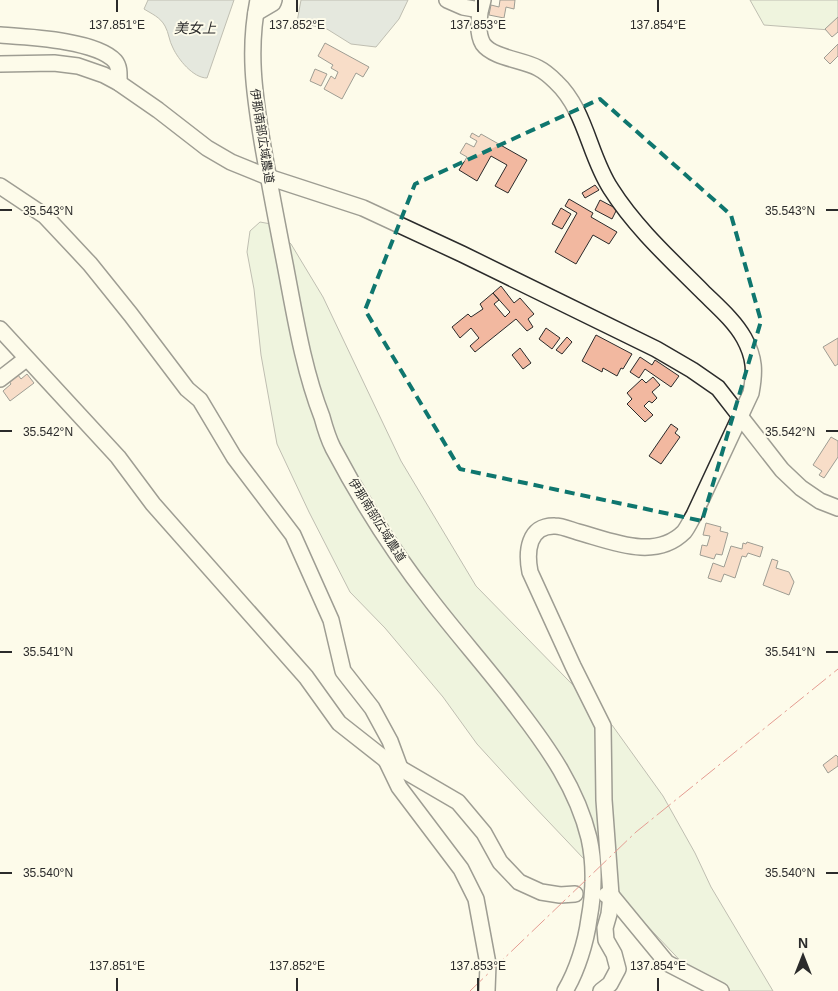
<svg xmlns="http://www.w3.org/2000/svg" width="838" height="991" font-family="Arial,'Noto Sans JP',sans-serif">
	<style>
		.green { fill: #deebd1; stroke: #74746e }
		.water { fill: #c7d0d0; stroke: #74746e }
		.building { fill: #f2b8a0; stroke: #2b2b2b }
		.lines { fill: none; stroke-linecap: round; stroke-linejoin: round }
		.minor-casing { stroke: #2b2b2b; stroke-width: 18 }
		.minor { stroke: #fdfbea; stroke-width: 15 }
		.power { stroke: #c62828; stroke-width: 1; stroke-dasharray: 18 4 2.5 4; stroke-linecap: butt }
		.marked { fill: none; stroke: #0f766e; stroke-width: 4; stroke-dasharray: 10 6; stroke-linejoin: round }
		.ticks { fill: none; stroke: #2b2b2b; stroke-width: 2 }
		.labels { text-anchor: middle; stroke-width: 4; stroke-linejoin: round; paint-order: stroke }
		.street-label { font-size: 12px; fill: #2b2b2b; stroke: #fdfbea }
		.water-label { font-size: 14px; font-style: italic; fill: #2b2b2b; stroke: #fdfbea }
		.ticks-label { font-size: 12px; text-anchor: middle; fill: #2b2b2b; stroke: #fdfbea; stroke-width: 4; stroke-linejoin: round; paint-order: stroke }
	</style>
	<rect width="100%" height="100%" fill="#fdfbea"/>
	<!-- green -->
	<g class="green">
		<polygon points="750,0 838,0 838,23 830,30 764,25"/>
		<polygon points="260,222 271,224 291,244 323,297 401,461 476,586 612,725 663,796 695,853 711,887 773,991 709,991 530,802 477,744 443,697 385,628 350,592 309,512 277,444 261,355 254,289 247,252 250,231"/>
	</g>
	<!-- water -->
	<g class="water">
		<path d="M148,0H234L207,78C193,78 178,59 173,48C169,41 169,33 165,26C160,17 152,14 144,9Z"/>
		<polygon points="301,0 408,0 399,19 376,47 351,44 327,29 297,22"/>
	</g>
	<!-- building -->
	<g class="building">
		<polygon points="500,0 515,0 514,9 506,7 504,18 489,15 491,5 499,7"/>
		<polygon points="838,17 838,32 832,37 825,29"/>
		<polygon points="325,43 369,67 363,77 356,73 342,99 324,89 331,76 335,79 338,72 331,68 333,65 318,56"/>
		<polygon points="838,44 838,56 830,64 824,58"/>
		<polygon points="315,69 327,74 321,86 310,81"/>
		<polygon points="472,133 479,137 481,134 527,160 508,193 495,186 507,165 491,156 477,181 459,170 467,157 460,153 466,143 474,147 477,141 470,137"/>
		<polygon points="595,185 599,190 585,198 582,193"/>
		<polygon points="569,199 593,213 591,217 617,232 609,244 593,235 576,264 555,252 577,213 565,206"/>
		<polygon points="600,200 617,209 612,219 595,210"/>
		<polygon points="561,208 571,214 562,229 552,224"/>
		<polygon points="501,286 514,303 520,298 534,314 528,319 533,327 527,331 516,319 475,352 470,346 479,338 471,328 460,338 452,327 468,314 471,317 483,309 480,304 493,293 499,300 494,304 505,317 510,312 493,293"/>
		<polygon points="546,328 560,338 552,349 539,339"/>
		<polygon points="596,335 632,354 623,369 621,368 617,376 603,368 602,372 582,361"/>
		<polygon points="567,337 572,342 562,354 556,350"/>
		<polygon points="838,338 838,364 835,366 823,347"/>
		<polygon points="520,348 531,363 523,369 512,355"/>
		<polygon points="640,357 652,365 655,360 679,376 671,387 645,369 639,378 630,372"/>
		<polygon points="27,374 34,383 10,401 3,391 11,384 9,381 18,375 21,379"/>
		<polygon points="653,377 660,385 652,392 657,398 652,403 649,401 644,406 653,415 645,422 627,404 632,399 627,393 642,379 646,383"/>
		<polygon points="671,424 678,429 675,433 680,437 661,464 649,456"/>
		<polygon points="831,437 838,441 838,457 824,478 819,475 822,471 813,465"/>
		<polygon points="706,523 721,527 720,531 728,533 722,555 716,554 714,559 700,555 702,545 707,546 710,536 703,535"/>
		<polygon points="747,542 763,547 760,557 748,553 746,557 742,556 735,578 724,574 721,582 708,578 713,563 724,567 731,546 742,549 743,543 746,544"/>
		<polygon points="772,559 778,561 776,568 789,572 794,582 789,595 763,585"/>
		<polygon points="836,755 838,757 838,766 828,773 823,765"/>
	</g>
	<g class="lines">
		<!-- minor casing -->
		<g class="minor-casing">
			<g id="minor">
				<path d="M258,0C248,49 254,92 262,141C269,182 277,223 285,264C295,316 303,368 322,417C325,428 328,438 333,448C361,501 393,552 430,599C459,637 491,672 519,710C549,749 577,789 589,838C595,865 594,892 589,919C586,942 577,971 565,991"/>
				<polyline points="447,0 463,7 480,10"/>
				<path d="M483,0C479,13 476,32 483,44C493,58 524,60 538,68C544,71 551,77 556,82C586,110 589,156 611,189C635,227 670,259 702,291C716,305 734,320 744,338C755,358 755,372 751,393L694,515C691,520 688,527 684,532C655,561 611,541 578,532C571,530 562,526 555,526C528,525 526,552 530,572L573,666L603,726L604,800L611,895L609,914L605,928L606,940L614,954L618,969L610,984L601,991"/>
				<polyline points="256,13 273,3 274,0"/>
				<path d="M0,35C27,37 96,40 115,61C120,67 119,75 119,83"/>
				<polyline points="0,64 54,63 78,66 104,75 119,83 158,110 207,148 231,162 268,177 363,208 462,254 656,349 692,370 718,388 782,470 801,488 820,501 838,508"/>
				<polyline points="0,186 45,216 90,264 131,315 187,389 200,400 234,457 293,535 331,620 343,671 372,708 390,741 400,768"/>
				<polyline points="0,329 118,457 153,504 306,677 339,723 386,760 458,802 484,833 500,862 519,882 541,892 560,895 575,894"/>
				<polyline points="0,379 26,359"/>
				<polyline points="386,760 399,787 461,869 476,899 488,964 487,991"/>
				<polyline points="606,895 611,895 667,963 721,991"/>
			</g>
		</g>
		<!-- minor -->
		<use href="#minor" class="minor"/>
		<!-- power -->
		<polyline class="power" points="470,991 636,832 838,669"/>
	</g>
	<!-- marked area -->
	<path d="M0 0H838V991H0ZM600,99L731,215L761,321L702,521L460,469L365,310L415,184Z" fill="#fdfbea" fill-opacity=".55" fill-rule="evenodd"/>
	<path class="marked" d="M600,99L731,215L761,321L702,521L460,469L365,310L415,184Z"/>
	<!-- ticks -->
	<path class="ticks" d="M117,0V12M297,0V12M478,0V12M658,0V12M0,210H12M826,210H838M0,431H12M826,431H838M0,652H12M826,652H838M0,873H12M826,873H838M117,978V991M297,978V991M478,978V991M658,978V991"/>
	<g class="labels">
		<!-- street labels -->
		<g class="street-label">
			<text transform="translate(262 136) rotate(81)" y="4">伊那南部広域農道</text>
			<text transform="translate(377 520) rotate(58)" y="4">伊那南部広域農道</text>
		</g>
		<!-- water labels -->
		<g class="water-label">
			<text x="195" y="33">美女上</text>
		</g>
	</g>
	<g class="ticks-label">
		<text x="117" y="29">137.851°E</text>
		<text x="297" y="29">137.852°E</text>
		<text x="478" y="29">137.853°E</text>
		<text x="658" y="29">137.854°E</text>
		<text x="48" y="215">35.543°N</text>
		<text x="790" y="215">35.543°N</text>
		<text x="48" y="436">35.542°N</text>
		<text x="790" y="436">35.542°N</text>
		<text x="48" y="656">35.541°N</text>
		<text x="790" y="656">35.541°N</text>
		<text x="48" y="877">35.540°N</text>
		<text x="790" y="877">35.540°N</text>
		<text x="117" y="970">137.851°E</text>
		<text x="297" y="970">137.852°E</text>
		<text x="478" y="970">137.853°E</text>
		<text x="658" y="970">137.854°E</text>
	</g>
	<!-- north arrow -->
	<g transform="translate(803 956)" stroke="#fdfbea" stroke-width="4" paint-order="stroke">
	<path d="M0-4L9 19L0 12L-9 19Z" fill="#2b2b2b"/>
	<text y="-8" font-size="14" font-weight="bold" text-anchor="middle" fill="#2b2b2b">N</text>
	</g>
</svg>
